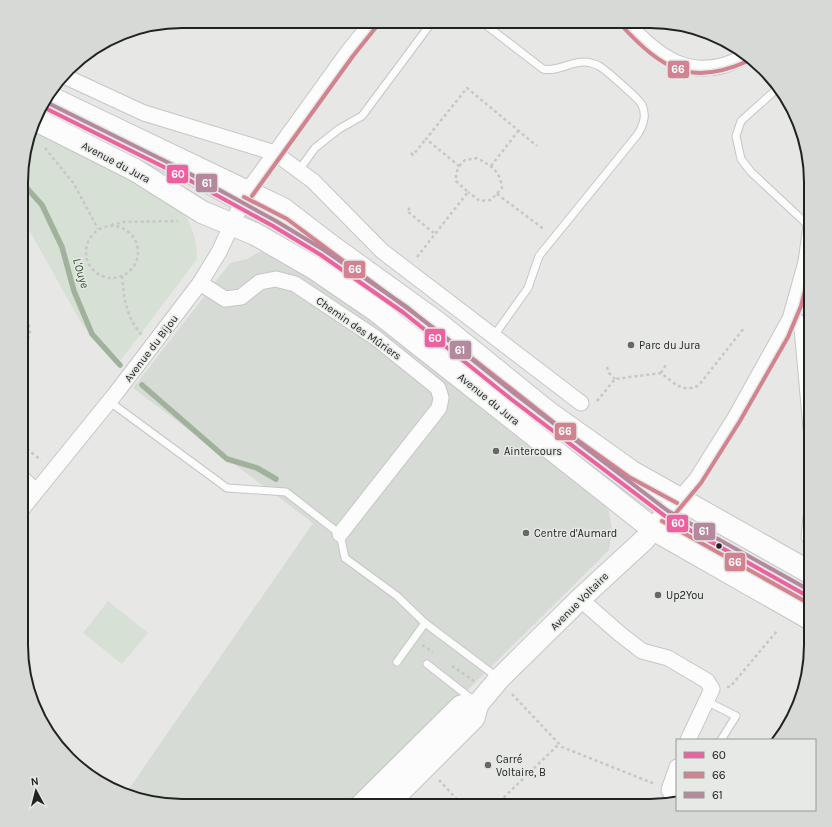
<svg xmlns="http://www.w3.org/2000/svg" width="832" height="827" font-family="Karla,sans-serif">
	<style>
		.built { fill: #d6dbd5 }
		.green { fill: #d6e0d4 }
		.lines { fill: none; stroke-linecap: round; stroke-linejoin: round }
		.stream { stroke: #a0b19c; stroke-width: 5.5 }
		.lane-casing { stroke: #c5c6c5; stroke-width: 9 }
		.street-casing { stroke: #c5c6c5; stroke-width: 17 }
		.secondary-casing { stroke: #c5c6c5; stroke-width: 23 }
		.primary-casing { stroke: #c5c6c5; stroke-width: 24 }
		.path { stroke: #c6c7c6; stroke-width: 2.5; stroke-dasharray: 3 3; stroke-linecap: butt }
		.lane { stroke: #fbfcfb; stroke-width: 7 }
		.street { stroke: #fbfcfb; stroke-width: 15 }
		.secondary { stroke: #fbfcfb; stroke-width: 21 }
		.primary { stroke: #fbfcfb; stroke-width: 22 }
		.bus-1-casing { stroke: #e6e9e5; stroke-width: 7 }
		.bus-2-casing { stroke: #e6e9e5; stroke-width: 7 }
		.bus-3-casing { stroke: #e6e9e5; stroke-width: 7 }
		.bus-1 { stroke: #ec619f; stroke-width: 4 }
		.bus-2 { stroke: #d3838f; stroke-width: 4 }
		.bus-3 { stroke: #b5899d; stroke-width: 4 }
		.poi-dot { fill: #666866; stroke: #e6e9e5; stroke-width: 1.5 }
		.bus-dot { fill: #212321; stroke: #e6e9e5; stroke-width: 1.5 }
		.labels { text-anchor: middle; stroke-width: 3; stroke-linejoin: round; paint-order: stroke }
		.street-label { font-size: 11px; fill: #212321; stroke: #e6e9e5 }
		.poi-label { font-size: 11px; fill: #212321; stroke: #e6e9e5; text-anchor: start }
		.water-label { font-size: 12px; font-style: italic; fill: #2f5328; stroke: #e6e9e5 }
		.rim { fill: none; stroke: #212321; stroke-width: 2 }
		.line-badge { stroke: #e6e9e5; stroke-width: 1.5 }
		.badge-label { font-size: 11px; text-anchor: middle; font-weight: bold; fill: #fff }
	</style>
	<rect width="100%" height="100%" fill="#e7e8e6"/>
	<!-- built -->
	<polygon class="built" points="259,252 278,253 349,297 598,494 609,511 612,531 609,550 351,806 172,806 126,793 313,523 133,388 230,263 247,259"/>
	<!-- green -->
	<g class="green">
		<path d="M33,126L181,207C191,224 197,238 197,259L121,360L83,326L24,221V151Z"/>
		<polygon points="108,601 148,633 122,664 83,633"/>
	</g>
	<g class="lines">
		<!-- stream -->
		<g class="stream">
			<polyline points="24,185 42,205 62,247 74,291 92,334 120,365"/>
			<polyline points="142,385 227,459 257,468 276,479"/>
		</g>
		<!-- lane casing -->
		<g class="lane-casing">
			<g id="lane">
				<path d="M482,22L543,69C558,72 569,62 584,62C588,62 596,64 599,66C606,70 640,100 642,105C647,116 643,125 638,134L539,256L528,288L493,337"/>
				<polyline points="779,87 741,121 736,136 741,159 751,172 810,227"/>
				<polyline points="41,106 178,174 273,226 321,255 404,313 511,399 665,516 811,598"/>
				<polyline points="299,170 315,148 339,129 362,116 432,22"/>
				<polyline points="110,402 227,488 286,492 340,534 345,558 397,596 425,623 497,677"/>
				<polyline points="397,662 425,623"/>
				<polyline points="427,664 473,700"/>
				<polyline points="706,701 736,716 721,740"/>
			</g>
		</g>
		<!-- street casing -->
		<g class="street-casing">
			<g id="street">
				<path d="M626,22C661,61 695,84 746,56"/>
				<polyline points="64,76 144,113 275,153 313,181 382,251 581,403"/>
				<polyline points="200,283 225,299 241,297 260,282 276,279 295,284 376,338 438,388 441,398 439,408 340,534"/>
				<polyline points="792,315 802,328 811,428"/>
				<polyline points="22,478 36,491"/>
				<polyline points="680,498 696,480 735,418 790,319 806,262 811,226"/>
				<polyline points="22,509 116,393 200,283 219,252 247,192 348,52 372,22"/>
				<polyline points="809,537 811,518"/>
				<polyline points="580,599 620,634 642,651 668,658 707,681 712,689 688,740"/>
				<polyline points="676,803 669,790 677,767"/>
			</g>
		</g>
		<!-- secondary casing -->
		<g class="secondary-casing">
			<g id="secondary">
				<polyline points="360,806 461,706 478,704"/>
				<polyline points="386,806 474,718 478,704 499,679 580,599 644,540 680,498"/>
			</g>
		</g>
		<!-- primary casing -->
		<g class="primary-casing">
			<g id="primary">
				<polyline points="47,96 283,209 327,243 439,324 549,413 632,472 811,573"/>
				<polyline points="36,120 135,170 202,212 255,234 314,268 377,311 653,529 811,619"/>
			</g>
		</g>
		<!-- path -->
		<g class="path">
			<polyline points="45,148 74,184 98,229"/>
			<polyline points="411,153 413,155 426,139"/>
			<path d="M459,166L465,160L477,158C491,166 500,170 502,188L491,200L480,201L468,192"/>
			<polyline points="491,166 519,130"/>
			<polyline points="497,194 545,230"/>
			<polyline points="410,208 407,211 435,234"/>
			<polyline points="111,225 124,222 178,221"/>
			<circle cx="112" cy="252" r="26"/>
			<polyline points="417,257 468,192 456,181 456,174 459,166 426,139 467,88 537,146"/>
			<path d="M122,276C124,298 126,318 142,335"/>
			<path d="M23,343C34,336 30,324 23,314"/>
			<polyline points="607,367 609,373 615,379"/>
			<polyline points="661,373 667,363"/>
			<path d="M597,401L615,379L661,373C674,383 683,394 699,385L744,328"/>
			<polyline points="22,445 41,460"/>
			<polyline points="422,645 433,652"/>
			<polyline points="452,666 474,681"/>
			<polyline points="727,687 730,687 777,631"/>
			<polyline points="512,694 562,747 655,784"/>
			<polyline points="439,780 463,806"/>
			<polyline points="495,806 559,744"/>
		</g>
		<!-- lane -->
		<use href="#lane" class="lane"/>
		<!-- street -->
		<use href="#street" class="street"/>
		<!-- secondary -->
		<use href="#secondary" class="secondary"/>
		<!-- primary -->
		<use href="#primary" class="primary"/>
		<!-- bus-1 casing -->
		<g class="bus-1-casing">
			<polyline id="bus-1" points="41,106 178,174 273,226 321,255 404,313 511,399 665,516 811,598"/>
		</g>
		<!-- bus-2 casing -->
		<g class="bus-2-casing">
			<g id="bus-2">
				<path d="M622,26C662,69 691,87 748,61"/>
				<polyline points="252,196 353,56 377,26"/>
				<polyline points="244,197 287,219 435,329 566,432 629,477 677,503"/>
				<polyline points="670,520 701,483 740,421 788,337 801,306 811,268"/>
				<polyline points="662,521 808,603"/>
			</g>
		</g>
		<!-- bus-3 casing -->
		<g class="bus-3-casing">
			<polyline id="bus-3" points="44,101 181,169 276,221 324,250 408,308 515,394 668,511 811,591"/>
		</g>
		<!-- bus-1 -->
		<use href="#bus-1" class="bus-1"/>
		<!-- bus-2 -->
		<use href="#bus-2" class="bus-2"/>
		<!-- bus-3 -->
		<use href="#bus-3" class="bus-3"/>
	</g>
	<!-- markers -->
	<g class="poi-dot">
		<circle cx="631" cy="345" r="4"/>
		<circle cx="496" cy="451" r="4"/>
		<circle cx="526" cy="533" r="4"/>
		<circle cx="658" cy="595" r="4"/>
		<circle cx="488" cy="765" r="4"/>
	</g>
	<circle class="bus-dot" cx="719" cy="546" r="3.5"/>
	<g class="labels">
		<!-- street labels -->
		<g class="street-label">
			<text transform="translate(116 162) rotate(28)" y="4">Avenue du Jura</text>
			<text transform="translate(359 328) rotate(35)" y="4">Chemin des Mûriers</text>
			<text transform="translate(151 348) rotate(-53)" y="4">Avenue du Bijou</text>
			<text transform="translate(489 399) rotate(39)" y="4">Avenue du Jura</text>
			<text transform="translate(579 601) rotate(-45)" y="4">Avenue Voltaire</text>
		</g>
		<!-- poi labels -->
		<g class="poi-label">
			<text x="639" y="349">Parc du Jura</text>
			<text x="504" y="455">Aintercours</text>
			<text x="534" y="537">Centre d'Aumard</text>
			<text x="666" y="599">Up2You</text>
			<text x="496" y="763">Carré<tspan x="496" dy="13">Voltaire, B</tspan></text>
		</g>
		<!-- water labels -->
		<g class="water-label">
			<text transform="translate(81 273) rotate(73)" y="4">L'Ouye</text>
		</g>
	</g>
	<!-- crop -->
	<path d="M0 0H832V827H0ZM182 28H650A154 154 0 0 1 804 182V645A154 154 0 0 1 650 799H182A154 154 0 0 1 28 645V182A154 154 0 0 1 182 28Z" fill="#d6d9d5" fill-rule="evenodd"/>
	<path class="rim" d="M182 28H650A154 154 0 0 1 804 182V645A154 154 0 0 1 650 799H182A154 154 0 0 1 28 645V182A154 154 0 0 1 182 28Z"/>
	<g class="line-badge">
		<rect x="667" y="60" width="23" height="19" rx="4" fill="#d3838f"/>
		<rect x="166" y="164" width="23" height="20" rx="4" fill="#ec619f"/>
		<rect x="195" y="173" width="23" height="20" rx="4" fill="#b5899d"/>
		<rect x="343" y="260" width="23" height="19" rx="4" fill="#d3838f"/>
		<rect x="424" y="328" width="22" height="20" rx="4" fill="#ec619f"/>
		<rect x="449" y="340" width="23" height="20" rx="4" fill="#b5899d"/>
		<rect x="554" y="422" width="23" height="19" rx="4" fill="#d3838f"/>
		<rect x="666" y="514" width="23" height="19" rx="4" fill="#ec619f"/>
		<rect x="693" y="522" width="23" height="19" rx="4" fill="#b5899d"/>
		<rect x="724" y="552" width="22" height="20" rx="4" fill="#d3838f"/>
	</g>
	<g class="badge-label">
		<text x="678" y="73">66</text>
		<text x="178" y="178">60</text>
		<text x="207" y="187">61</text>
		<text x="355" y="273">66</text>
		<text x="435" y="342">60</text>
		<text x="460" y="354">61</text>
		<text x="565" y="435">66</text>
		<text x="678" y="527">60</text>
		<text x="704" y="535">61</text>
		<text x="735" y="566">66</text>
	</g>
	<!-- legend -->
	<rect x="676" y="739" width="140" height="72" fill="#e6e9e5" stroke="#979a97"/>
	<rect x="684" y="752" width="20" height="6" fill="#ec619f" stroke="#979a97"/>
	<text x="712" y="759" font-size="12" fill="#212321">60</text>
	<rect x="684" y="772" width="20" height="6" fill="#d3838f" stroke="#979a97"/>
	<text x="712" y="779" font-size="12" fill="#212321">66</text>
	<rect x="684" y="792" width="20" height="6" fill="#b5899d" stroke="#979a97"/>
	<text x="712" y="799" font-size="12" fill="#212321">61</text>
	<!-- north arrow -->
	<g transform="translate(36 791) rotate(353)" stroke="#e6e9e5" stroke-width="3" paint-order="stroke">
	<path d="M0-3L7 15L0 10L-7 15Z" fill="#212321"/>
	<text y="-6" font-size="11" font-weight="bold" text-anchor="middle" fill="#212321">N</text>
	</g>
</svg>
